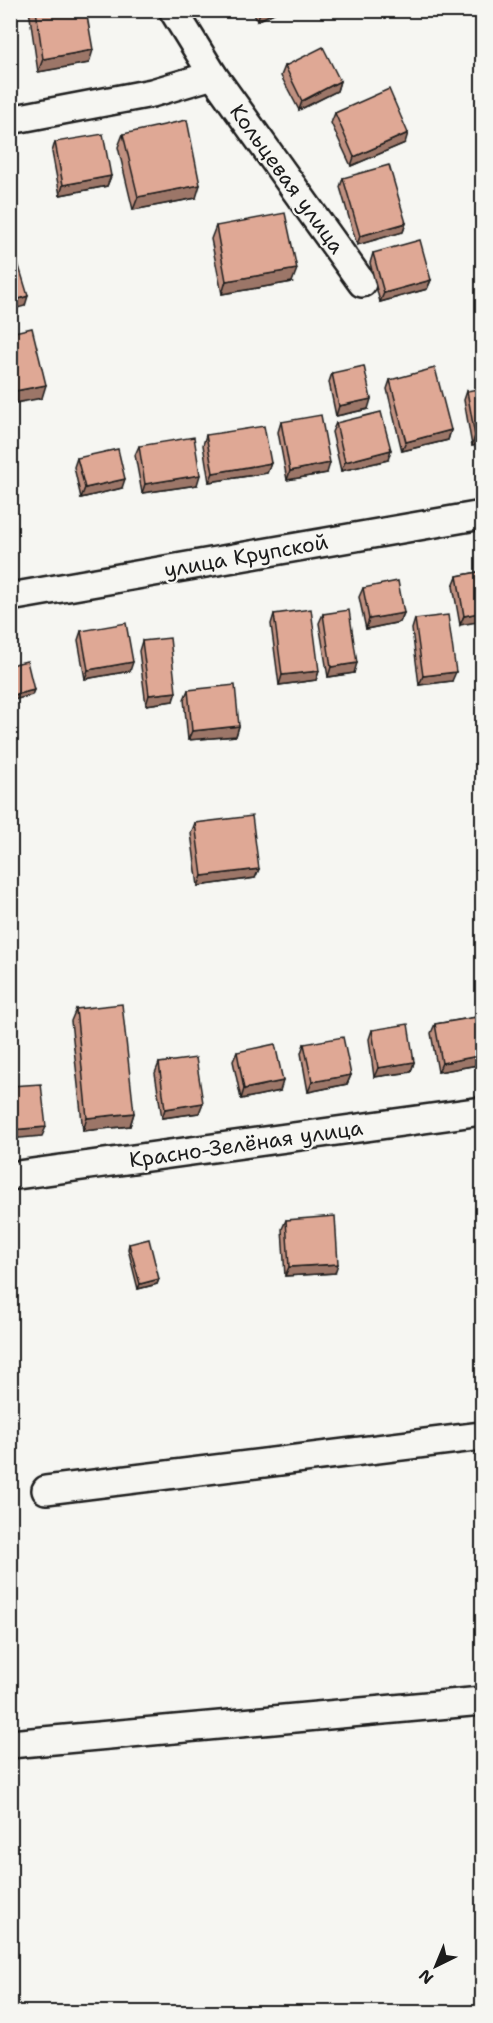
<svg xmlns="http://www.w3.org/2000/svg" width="493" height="2023" font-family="'Shantell Sans',sans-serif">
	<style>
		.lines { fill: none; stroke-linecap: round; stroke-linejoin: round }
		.street-casing { stroke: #1c1c1c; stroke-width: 32 }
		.street { stroke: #f6f6f2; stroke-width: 27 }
		.wall { fill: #c09080; stroke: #1c1c1c; stroke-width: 1.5 }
		.shaded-wall { fill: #9c7668; stroke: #1c1c1c; stroke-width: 1.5 }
		.building { fill: #dfa895; stroke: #1c1c1c; stroke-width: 1.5 }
		.labels { text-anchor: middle; stroke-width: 4.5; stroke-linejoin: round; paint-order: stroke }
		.street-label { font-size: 21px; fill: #1c1c1c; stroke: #f6f6f2 }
	</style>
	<rect width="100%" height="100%" fill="#f6f6f2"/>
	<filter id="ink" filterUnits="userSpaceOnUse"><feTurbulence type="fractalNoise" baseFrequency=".0167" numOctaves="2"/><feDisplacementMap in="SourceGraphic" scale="12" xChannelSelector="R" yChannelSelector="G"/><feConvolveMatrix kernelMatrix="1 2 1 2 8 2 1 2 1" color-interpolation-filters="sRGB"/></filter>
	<g filter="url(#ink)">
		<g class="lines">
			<!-- street casing -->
			<g class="street-casing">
				<g id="street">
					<polyline points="173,10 213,75 362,283"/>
					<polyline points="10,120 152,93 213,75"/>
					<polyline points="10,597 482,515"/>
					<polyline points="10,1176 482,1111"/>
					<polyline points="46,1490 482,1436"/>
					<polyline points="10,1744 482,1701"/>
				</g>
			</g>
			<!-- street -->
			<use href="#street" class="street"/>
		</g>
		<!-- wall -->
		<g class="wall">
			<polygon points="29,10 86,10 89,63 38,72"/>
			<polygon points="252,10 280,10 257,21"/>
			<polygon points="285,66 340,81 337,91 299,110 281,76"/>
			<polygon points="335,113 405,143 351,166 331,123"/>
			<polygon points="123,134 196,198 133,210 118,147"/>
			<polygon points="55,142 111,176 107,186 60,195 52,152"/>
			<polygon points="343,178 406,223 403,232 357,245 340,187"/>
			<polygon points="216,226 292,282 222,294 211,239"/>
			<polygon points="373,253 431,280 427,289 380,302 370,263"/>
			<polygon points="332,373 368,409 336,416 329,382"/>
			<polygon points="390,380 451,430 448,440 402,451 387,389"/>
			<polygon points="467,391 483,444 472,446 464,400"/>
			<polygon points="281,422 327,473 287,480 278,432"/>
			<polygon points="336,423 388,460 341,471 332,432"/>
			<polygon points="206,435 271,463 267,473 209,482 203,445"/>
			<polygon points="139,446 197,485 142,493 135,455"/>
			<polygon points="77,458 122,488 81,498 74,467"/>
			<polygon points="483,571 460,625 453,586 457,576"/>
			<polygon points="363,588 404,613 400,622 366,629 359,597"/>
			<polygon points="274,614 319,671 316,680 279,685 271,624"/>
			<polygon points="323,614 354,673 328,677 319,623"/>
			<polygon points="415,619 452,681 419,685 412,629"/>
			<polygon points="81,631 130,671 85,679 78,640"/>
			<polygon points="142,641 173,701 146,705 139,651"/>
			<polygon points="188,690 239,726 236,736 188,740 184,699"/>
			<polygon points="195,823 259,869 255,878 198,886 191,833"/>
			<polygon points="76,1009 134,1113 130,1126 83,1131 71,1021"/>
			<polygon points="483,1016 483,1064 438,1072 431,1033 435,1024"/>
			<polygon points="372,1030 414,1062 411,1072 374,1077 369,1039"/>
			<polygon points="304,1044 351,1075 347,1084 308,1092 301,1053"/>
			<polygon points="237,1052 280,1091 241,1099 233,1061"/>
			<polygon points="159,1063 199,1113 162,1118 155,1073"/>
			<polygon points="286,1220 335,1273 285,1276 282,1229"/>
			<polygon points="129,1244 159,1279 157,1284 138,1289 128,1249"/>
		</g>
		<!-- shaded-wall -->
		<g class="shaded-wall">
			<polygon points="261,10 280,10 257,21"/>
			<polygon points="93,50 89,63 38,72 43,59"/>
			<polygon points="15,74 12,84 10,84 10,75"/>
			<polygon points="340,81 337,91 299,110 302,101"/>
			<polygon points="408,133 405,143 351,166 354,157"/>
			<polygon points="111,176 107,186 60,195 63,185"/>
			<polygon points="200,185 196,198 133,210 138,197"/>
			<polygon points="406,223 403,232 357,245 360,236"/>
			<polygon points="297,269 292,282 222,294 226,281"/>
			<polygon points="431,280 427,289 380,302 384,293"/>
			<polygon points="28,296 25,306 10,310 10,302"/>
			<polygon points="46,385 42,398 10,404 10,392"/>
			<polygon points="371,399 368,409 336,416 339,406"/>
			<polygon points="451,430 448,440 402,451 406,442"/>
			<polygon points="483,435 483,444 472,446 475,436"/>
			<polygon points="391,450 388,460 341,471 345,462"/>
			<polygon points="271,463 267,473 209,482 213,473"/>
			<polygon points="330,463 327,473 287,480 290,471"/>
			<polygon points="200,475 197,485 142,493 145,484"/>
			<polygon points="125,479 122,488 81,498 85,488"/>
			<polygon points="483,612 483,621 460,625 464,616"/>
			<polygon points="404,613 400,622 366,629 369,619"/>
			<polygon points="133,662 130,671 85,679 88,670"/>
			<polygon points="357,663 354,673 328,677 331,667"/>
			<polygon points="319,671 316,680 279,685 282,675"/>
			<polygon points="456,672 452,681 419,685 423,676"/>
			<polygon points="34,690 32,695 10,701 10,696"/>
			<polygon points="176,692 173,701 146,705 149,695"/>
			<polygon points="239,726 236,736 188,740 192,731"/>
			<polygon points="259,869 255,878 198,886 202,876"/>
			<polygon points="483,1055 483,1064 438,1072 442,1063"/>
			<polygon points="414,1062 411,1072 374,1077 378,1068"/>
			<polygon points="351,1075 347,1084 308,1092 312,1082"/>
			<polygon points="283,1081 280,1091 241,1099 244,1089"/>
			<polygon points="203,1103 199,1113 162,1118 165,1109"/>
			<polygon points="134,1113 130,1126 83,1131 87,1118"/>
			<polygon points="46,1127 42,1136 10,1139 10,1130"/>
			<polygon points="338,1264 335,1273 285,1276 289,1267"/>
			<polygon points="159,1279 157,1284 138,1289 140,1284"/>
		</g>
		<!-- building -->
		<g class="building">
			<polygon points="36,10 86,10 93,50 43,59"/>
			<polygon points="10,22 15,74 10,75"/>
			<polygon points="323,47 340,81 302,101 285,66"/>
			<polygon points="389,89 408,133 354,157 335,113"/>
			<polygon points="187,120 200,185 138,197 123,134"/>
			<polygon points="103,134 111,176 63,185 55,142"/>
			<polygon points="389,165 406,223 360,236 343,178"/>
			<polygon points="285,213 297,269 226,281 216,226"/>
			<polygon points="420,240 431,280 384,293 373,253"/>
			<polygon points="15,253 28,296 10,302 10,255"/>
			<polygon points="32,328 46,385 10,392 10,333"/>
			<polygon points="364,366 371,399 339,406 332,373"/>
			<polygon points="435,368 451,430 406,442 390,380"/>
			<polygon points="483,388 483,435 475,436 467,391"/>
			<polygon points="381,412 391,450 345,462 336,423"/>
			<polygon points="321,415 330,463 290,471 281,422"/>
			<polygon points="264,426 271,463 213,473 206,435"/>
			<polygon points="194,437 200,475 145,484 139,446"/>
			<polygon points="118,449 125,479 85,488 77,458"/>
			<polygon points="483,571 483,612 464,616 457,576"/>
			<polygon points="398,581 404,613 369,619 363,588"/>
			<polygon points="311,609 319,671 282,675 274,614"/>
			<polygon points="349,610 357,663 331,667 323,614"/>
			<polygon points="448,615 456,672 423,676 415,619"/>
			<polygon points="126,623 133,662 88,670 81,631"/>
			<polygon points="170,638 176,692 149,695 142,641"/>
			<polygon points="27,661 34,690 10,696 10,665"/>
			<polygon points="235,685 239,726 192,731 188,690"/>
			<polygon points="252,816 259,869 202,876 195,823"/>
			<polygon points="122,1004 134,1113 87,1118 76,1009"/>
			<polygon points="483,1016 483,1055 442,1063 435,1024"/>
			<polygon points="408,1024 414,1062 378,1068 372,1030"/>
			<polygon points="343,1037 351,1075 312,1082 304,1044"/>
			<polygon points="275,1044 283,1081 244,1089 237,1052"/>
			<polygon points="196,1058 203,1103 165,1109 159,1063"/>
			<polygon points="41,1084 46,1127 10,1130 10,1086"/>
			<polygon points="335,1216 338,1264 289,1267 286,1220"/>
			<polygon points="149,1239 159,1279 140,1284 129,1244"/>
		</g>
	</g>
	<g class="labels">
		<!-- street labels -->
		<g class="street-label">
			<text transform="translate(287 179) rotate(54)" y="7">Кольцевая улица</text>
			<text transform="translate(246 556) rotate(-10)" y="7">улица Крупской</text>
			<text transform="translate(246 1144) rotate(-8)" y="7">Красно-Зелёная улица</text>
		</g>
	</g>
	<!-- margin -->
	<rect width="493" height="2023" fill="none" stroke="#f6f6f2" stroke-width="36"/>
	<rect x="18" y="18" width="457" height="1987" fill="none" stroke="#1c1c1c" stroke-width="2" filter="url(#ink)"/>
	<!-- north arrow -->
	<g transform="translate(436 1966) rotate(223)" stroke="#f6f6f2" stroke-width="4.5" paint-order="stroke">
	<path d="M0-4.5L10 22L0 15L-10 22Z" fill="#1c1c1c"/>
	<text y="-9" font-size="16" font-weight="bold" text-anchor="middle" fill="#1c1c1c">N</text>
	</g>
</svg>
